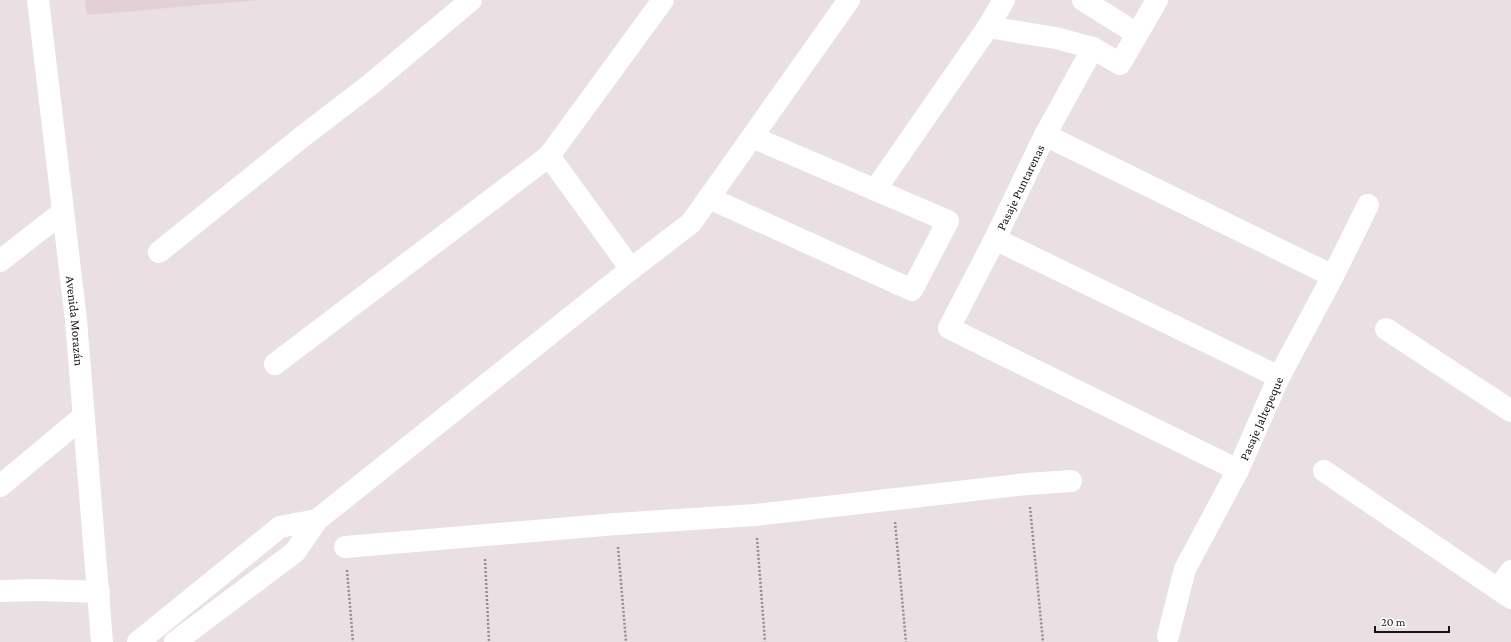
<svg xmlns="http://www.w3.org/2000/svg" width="1511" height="642" font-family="'Crimson Pro',serif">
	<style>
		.built { fill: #e3d0d6 }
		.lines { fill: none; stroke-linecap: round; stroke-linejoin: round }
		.path { stroke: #948c8e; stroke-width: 2.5; stroke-dasharray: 2 2; stroke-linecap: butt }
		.minor { stroke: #fff; stroke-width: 22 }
		.major { stroke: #fff; stroke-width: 22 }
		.labels { text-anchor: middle; stroke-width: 4; stroke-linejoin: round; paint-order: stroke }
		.street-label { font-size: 13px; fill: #191516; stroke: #fff }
	</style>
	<rect width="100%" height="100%" fill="#eadfe2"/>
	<!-- built -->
	<polygon class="built" points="85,0 258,0 87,15"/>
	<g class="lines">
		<!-- path -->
		<g class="path">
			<polyline points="1030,507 1043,642"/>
			<polyline points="895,522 906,642"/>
			<polyline points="757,538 765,642"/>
			<polyline points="618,547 626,642"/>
			<polyline points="485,559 489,642"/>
			<polyline points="347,570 353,642"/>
		</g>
		<!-- minor -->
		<g class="minor">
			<polyline points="1083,0 1137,34"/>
			<polyline points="988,27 1004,0"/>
			<polyline points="1093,48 1045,135 995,239 949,328 1238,470"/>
			<polyline points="1045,135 1333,276"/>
			<polyline points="549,156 631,269"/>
			<polyline points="875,190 988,27 1056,38 1093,48 1120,64 1157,0"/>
			<polyline points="709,198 912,290 948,221 752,137"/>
			<polyline points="995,239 1279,377"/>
			<polyline points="159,252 302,137 371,84 471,0"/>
			<polyline points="0,261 63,212"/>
			<polyline points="1386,329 1511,411"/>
			<polyline points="275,364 549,156 663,0"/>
			<polyline points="1324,471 1511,598"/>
			<polyline points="0,486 84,416"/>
			<polyline points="345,547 616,524 755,515 1027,484 1071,481"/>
			<polyline points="1498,589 1511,571"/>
			<polyline points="0,591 41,590 99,592"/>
			<path id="s1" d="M1168,636L1185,569L1238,470L1279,377L1333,276L1368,205"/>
			<polyline points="138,642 280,527 317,520"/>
			<polyline points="175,642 295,552 317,520 631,269 691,223 849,0"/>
		</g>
		<!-- major -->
		<path class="major" id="s2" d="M38,0L76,320L102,642"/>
	</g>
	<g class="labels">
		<!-- street labels -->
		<g class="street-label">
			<text transform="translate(1020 187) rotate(-64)" y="5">Pasaje Puntarenas</text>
			<text dy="5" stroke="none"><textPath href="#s2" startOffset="323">Avenida Morazán</textPath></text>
			<text dy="5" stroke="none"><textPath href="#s1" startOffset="238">Pasaje Jaltepeque</textPath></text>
		</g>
	</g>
	<!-- scale -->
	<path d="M1375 626v6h74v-6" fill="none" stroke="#191516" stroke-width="2"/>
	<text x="1381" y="626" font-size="12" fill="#191516" stroke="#ffffff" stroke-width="3" paint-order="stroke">20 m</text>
</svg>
